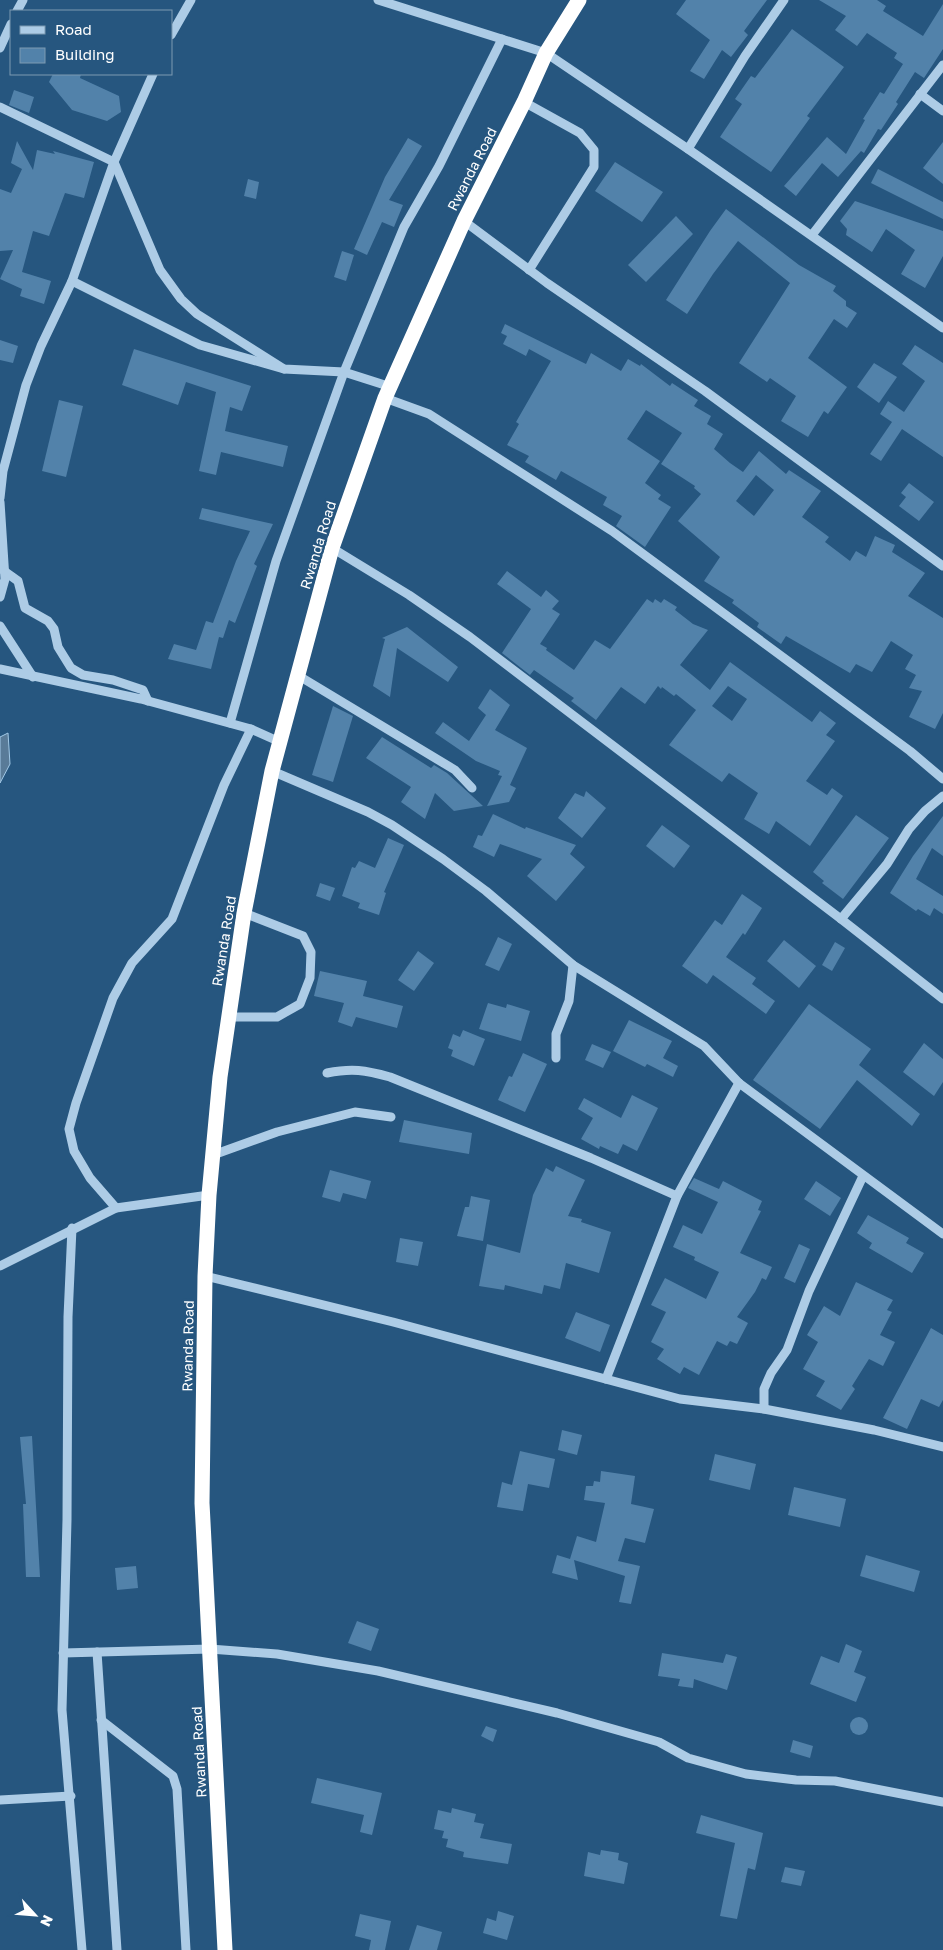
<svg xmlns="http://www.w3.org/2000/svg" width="943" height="1950" font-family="'Golos Text',sans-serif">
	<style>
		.water { fill: #597b98; stroke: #a1c8e6 }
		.building { fill: #5282aa; fill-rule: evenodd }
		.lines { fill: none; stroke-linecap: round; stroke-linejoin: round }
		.minor { stroke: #adcce6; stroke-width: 9 }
		.highway { stroke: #fff; stroke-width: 15 }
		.labels { text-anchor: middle; stroke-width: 5; stroke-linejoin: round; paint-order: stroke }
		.street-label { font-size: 14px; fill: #fff; stroke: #26567f }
	</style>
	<rect width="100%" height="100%" fill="#26567f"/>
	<!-- water -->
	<polygon class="water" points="8,733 10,764 0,783 0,737"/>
	<!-- building -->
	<g class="building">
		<polygon points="686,0 767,0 744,31 748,35 731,57 722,50 704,79 690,71 710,40 676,14"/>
		<polygon points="819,0 877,0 886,6 883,11 923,36 943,4 943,49 924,78 915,72 896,102 898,104 881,130 878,129 864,153 861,151 838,177 822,163 796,196 784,186 827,137 846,154 865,120 863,119 880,92 884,94 903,64 894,58 897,53 867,33 857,46 835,30 846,16"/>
		<polygon points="792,29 844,67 807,116 810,118 771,172 720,137 742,104 735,99 751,76 755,78"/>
		<polygon points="53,74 81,74 80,78 119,96 121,112 107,121 72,110 49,82"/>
		<polygon points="14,90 34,97 29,113 9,105"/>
		<polygon points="408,138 422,146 389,200 403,205 394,227 382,222 367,255 354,249 385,177"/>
		<polygon points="17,141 33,170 37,150 55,154 53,151 94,162 84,198 65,193 49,236 33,231 22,272 51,281 44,304 20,296 22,289 0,279 13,250 0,251 0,189 11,193 22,169 11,163"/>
		<polygon points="943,142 943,184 923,168"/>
		<polygon points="615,162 663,192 642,222 595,191"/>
		<polygon points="878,169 943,202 943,219 871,183"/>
		<polygon points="248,179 259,182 256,199 244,196"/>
		<polygon points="855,201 943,231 943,256 925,288 901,274 915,250 886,229 872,252 846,235 847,229 840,221"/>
		<polygon points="726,209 799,265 836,286 833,291 846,301 846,306 857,313 847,328 834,319 808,358 847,387 828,414 824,411 808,437 781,421 796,396 770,378 767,382 739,363 790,283 738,241 713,274 687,314 666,300 710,231"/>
		<polygon points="676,216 693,234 646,282 628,265"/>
		<polygon points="342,251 354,255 346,281 334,277"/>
		<path d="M505,324L586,364L591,353L621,371L628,359L640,366L641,364L670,386L672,383L698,400L694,406L711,416L707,424L723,434L714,449L730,463L743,472L759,451L786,474L789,470L821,491L802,517L829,537L825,542L850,561L856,551L866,557L875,536L895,545L892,552L925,573L908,596L943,618V713L935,729L909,717L922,691L909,688L916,675L905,669L913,655L891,641L872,672L856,664L850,673L786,636L781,644L757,627L759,623L732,603L734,600L704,581L720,557L678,521L701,494L694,488L695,486L661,464L682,433L646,410L627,439L660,461L645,483L661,495L658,499L671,507L645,547L616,526L622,516L603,505L607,497L561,471L556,480L525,462L529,456L507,445L519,424L516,422L551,361L529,349L526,356L503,344L507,336L501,333ZM756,475L774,490L754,516L736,501Z"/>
		<polygon points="0,340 18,346 13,363 0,360"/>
		<polygon points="915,345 943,363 943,457 902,429 881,461 870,454 892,422 880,414 888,401 904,412 925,381 902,364"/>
		<polygon points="134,349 251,386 242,411 230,407 225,431 288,446 283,467 221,452 216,475 199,471 216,392 186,382 178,405 122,385"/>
		<polygon points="874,363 897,377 879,403 857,387"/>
		<polygon points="59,400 83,406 66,477 42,471"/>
		<polygon points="909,483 934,502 919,521 899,506 906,497 901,493"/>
		<polygon points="202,508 273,524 254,564 257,566 235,623 229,620 223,638 219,637 211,669 168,659 174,644 196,650 206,621 213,623 236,561 250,531 199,519"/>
		<path d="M507,571L541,597L546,590L559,601L552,609L560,614L540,644L547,648L546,650L574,670L595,640L610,649L647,599L653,603L655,599L661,603L664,599L677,607L675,610L693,624L708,630L680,665L710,690L730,662L812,722L820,711L836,723L826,735L835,741L806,781L827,795L832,788L843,796L810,846L776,821L769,834L744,819L758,793L729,773L722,782L669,745L696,710L676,694L674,696L662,687L661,689L658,686L645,704L621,687L596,720L571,701L574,698L534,670L530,675L502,653L531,609L497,584ZM728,686L747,699L732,721L712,706Z"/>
		<polygon points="407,627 458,667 448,682 397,648 390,697 373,686 385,639 382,638"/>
		<polygon points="490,689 510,705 495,730 527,748 510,785 516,788 509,802 487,806 502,776 498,775 500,771 476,761 435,733 443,722 469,741 486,715 478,708"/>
		<polygon points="333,706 353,716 333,782 312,775"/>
		<polygon points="382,737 431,768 434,765 447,773 483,806 454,811 435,793 425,819 401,802 411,787 366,758"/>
		<polygon points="586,791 606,808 582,838 558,818 575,793 584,797"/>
		<polygon points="493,814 525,829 526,827 576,845 570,854 585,867 556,901 527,876 542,859 500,844 494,857 473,847 478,835 482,836"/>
		<polygon points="856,815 889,838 843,899 822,883 824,881 813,872"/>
		<polygon points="943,816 943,856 932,848 916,879 943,896 943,914 934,908 930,916 918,909 916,911 890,893 913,856"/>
		<polygon points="662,825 690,846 674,868 646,846"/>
		<polygon points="388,838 404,845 384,892 386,893 379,915 358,908 360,903 342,896 352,867 355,868 359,861 375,868"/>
		<polygon points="320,883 335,888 330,901 316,896"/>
		<polygon points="742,894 762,908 745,935 743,933 726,957 756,978 752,984 775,1001 766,1014 713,975 707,984 682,966 715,920 722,925"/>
		<polygon points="498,937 512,944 499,971 485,965"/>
		<polygon points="784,940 816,966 799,988 767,961"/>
		<polygon points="835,942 845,948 832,971 822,965"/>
		<polygon points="418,951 434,963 414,991 398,980"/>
		<polygon points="320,971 367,981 363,996 403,1006 397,1028 356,1017 352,1027 338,1022 344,1003 314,996"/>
		<polygon points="488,1003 506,1008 507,1004 530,1011 521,1041 479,1029"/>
		<polygon points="809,1004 871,1049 859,1065 920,1114 912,1126 857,1080 820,1129 753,1080"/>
		<polygon points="629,1020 672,1041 663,1058 678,1066 673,1077 647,1064 645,1067 613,1051"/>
		<polygon points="463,1030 485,1039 474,1066 451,1056 453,1050 448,1048 453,1034 460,1037"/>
		<polygon points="924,1043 943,1059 943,1082 934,1096 903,1072"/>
		<polygon points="592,1044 611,1052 603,1068 585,1060"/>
		<polygon points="523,1053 547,1064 525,1112 498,1100 509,1076 512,1077"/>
		<polygon points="632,1095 658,1108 637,1151 623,1144 618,1154 600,1146 599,1149 581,1139 593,1118 578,1109 584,1098 621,1118"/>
		<polygon points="404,1120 472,1133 469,1154 399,1142"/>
		<polygon points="556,1166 585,1180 568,1216 582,1219 581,1222 611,1232 599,1273 566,1263 560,1289 544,1285 542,1294 505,1285 504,1290 479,1286 487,1244 520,1253 533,1195 546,1168 553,1172"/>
		<polygon points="330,1170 371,1181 366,1199 343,1193 340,1202 322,1197"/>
		<polygon points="694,1178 719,1189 723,1181 762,1201 758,1210 761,1211 740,1253 772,1267 766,1280 762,1278 755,1292 737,1317 748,1323 737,1344 730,1341 727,1346 717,1341 699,1375 684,1367 680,1374 657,1359 664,1349 651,1342 666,1312 651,1305 665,1278 706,1299 719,1272 694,1260 695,1257 673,1247 683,1225 702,1234 718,1202 688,1188"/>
		<polygon points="816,1181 841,1198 830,1216 804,1199"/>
		<polygon points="471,1196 490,1200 483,1241 457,1236 465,1207 469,1207"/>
		<polygon points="868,1215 909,1238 906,1243 924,1253 912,1273 869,1248 872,1243 857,1233"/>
		<polygon points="400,1238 423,1242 418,1266 396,1262"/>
		<polygon points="799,1244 810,1249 795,1283 784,1278"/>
		<polygon points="856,1282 893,1300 887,1310 892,1312 880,1335 895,1342 883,1366 869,1359 852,1386 855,1389 841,1410 816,1396 825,1381 803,1369 818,1342 807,1335 824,1306 840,1316"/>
		<polygon points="576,1312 610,1325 600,1352 565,1338"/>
		<polygon points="931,1328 943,1335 943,1400 939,1407 921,1399 907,1429 883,1418"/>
		<polygon points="562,1430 582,1435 577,1455 558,1450"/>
		<polygon points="32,1436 40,1577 26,1577 23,1504 26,1504 20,1437"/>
		<polygon points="520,1451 555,1459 549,1488 528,1484 523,1511 497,1507 502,1482 512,1485"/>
		<polygon points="715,1454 756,1464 750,1490 709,1480"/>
		<polygon points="601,1471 635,1476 631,1504 654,1509 645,1543 625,1538 618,1561 640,1566 631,1604 619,1602 625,1576 574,1560 578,1580 552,1573 557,1555 570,1559 577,1536 596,1542 605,1503 584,1500 586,1486 593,1486 594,1481 600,1482"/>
		<polygon points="794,1487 846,1499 840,1527 788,1515"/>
		<polygon points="866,1555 920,1571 914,1592 860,1576"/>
		<polygon points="136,1566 138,1588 117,1590 115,1568"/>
		<polygon points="357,1621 379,1629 371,1651 348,1643"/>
		<polygon points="846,1644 862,1651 854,1672 866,1677 856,1702 810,1684 821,1656 839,1663"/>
		<polygon points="662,1653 723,1663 726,1654 737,1657 727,1690 694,1679 693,1688 678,1686 680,1679 658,1676"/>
		<circle cx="859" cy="1726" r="9"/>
		<polygon points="486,1726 497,1730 493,1742 481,1736"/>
		<polygon points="793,1740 813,1746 810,1758 790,1752"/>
		<polygon points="317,1778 382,1793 372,1835 360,1832 364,1815 311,1803"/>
		<polygon points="452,1808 476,1814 474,1822 484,1824 480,1838 512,1844 508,1864 463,1857 464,1852 446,1847 448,1839 442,1838 444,1831 434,1829 438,1810 451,1813"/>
		<polygon points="701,1815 763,1833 755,1870 748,1868 737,1919 720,1916 735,1843 696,1833"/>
		<polygon points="601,1850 619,1853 618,1860 628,1863 624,1884 584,1876 588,1852 600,1855"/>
		<polygon points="785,1867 805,1871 801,1886 781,1882"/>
		<polygon points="498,1911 514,1916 507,1940 483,1933 487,1918 496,1921"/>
		<polygon points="360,1914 391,1921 385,1950 369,1950 371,1940 355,1936"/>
		<polygon points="417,1925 442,1932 437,1950 409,1950"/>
	</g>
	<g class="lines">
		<!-- minor -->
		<g class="minor">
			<polyline points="378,0 546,53 688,149 943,328"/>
			<polyline points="17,11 23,0"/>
			<polyline points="171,35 191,0"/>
			<polyline points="0,48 11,24"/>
			<polyline points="920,94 943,111"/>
			<polyline points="524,102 580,133 594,150 594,167 529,270"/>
			<polyline points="0,107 114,162 160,270 181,299 197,314 284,369"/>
			<polyline points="688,149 745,56 784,0"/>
			<polyline points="464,221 547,283 705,391 943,566"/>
			<polyline points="812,235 943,65"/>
			<polyline points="72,281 200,345 284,369 344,372 391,387"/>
			<polyline points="385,398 429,414 612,531 910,751 943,779"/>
			<polyline points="0,498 3,471 26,385 41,346 72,281 114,162 153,74"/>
			<polyline points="0,502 5,579 0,597"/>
			<polyline points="332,548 409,595 470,637 841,919 943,999"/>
			<polyline points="4,571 18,581 25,608 48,621 54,629 58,647 71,668 83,675 113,680 143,690 148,701"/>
			<polyline points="0,626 33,677"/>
			<polyline points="0,669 141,699 251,729 280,742"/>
			<polyline points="299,676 455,770 472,788"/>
			<polyline points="230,723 276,561 344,372 404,227 439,166 502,39"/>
			<polyline points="272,771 368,812 392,825 443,859 486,891 573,965 704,1046 739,1083 943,1234"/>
			<polyline points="841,919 887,864 909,829 925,811 943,796"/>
			<polyline points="229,1017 277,1017 300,1004 310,978 311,952 303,936 244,913"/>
			<polyline points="556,1058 556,1034 569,1001 573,965"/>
			<path d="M327,1073C352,1068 365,1070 390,1077L591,1158L677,1196"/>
			<polyline points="213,1155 277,1132 355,1112 391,1117"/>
			<polyline points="116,1208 90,1178 74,1151 69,1129 76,1103 113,998 132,963 172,919 224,785 251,729"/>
			<polyline points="72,1228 68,1317 67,1520 62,1710 82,1950"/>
			<polyline points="0,1266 116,1208 209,1195"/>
			<polyline points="205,1276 393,1322 680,1399 764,1409 874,1430 943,1447"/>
			<polyline points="606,1379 677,1196 739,1083"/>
			<polyline points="764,1409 764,1389 771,1373 787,1350 809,1291 863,1176"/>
			<polyline points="97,1652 117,1950"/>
			<polyline points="63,1653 210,1649 277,1654 378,1671 557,1713 659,1742 688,1758 746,1774 796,1780 835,1781 943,1802"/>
			<polyline points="101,1720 173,1776 177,1789 186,1950"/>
			<polyline points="0,1800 71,1796"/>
		</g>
		<!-- highway -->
		<polyline class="highway" points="225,1950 202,1503 205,1276 209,1195 220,1077 244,913 272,771 332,548 385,398 464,221 524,102 546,53 579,0"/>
	</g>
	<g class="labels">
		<!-- street labels -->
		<g class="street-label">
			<text transform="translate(472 169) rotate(-63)" y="5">Rwanda Road</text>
			<text transform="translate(318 545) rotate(-73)" y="5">Rwanda Road</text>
			<text transform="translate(224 941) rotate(-81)" y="5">Rwanda Road</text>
			<text transform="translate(188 1346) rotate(-89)" y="5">Rwanda Road</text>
			<text transform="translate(199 1752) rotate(-93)" y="5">Rwanda Road</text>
		</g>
	</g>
	<!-- legend -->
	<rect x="10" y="10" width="162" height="65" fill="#26567f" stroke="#7d9ab2"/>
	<rect x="20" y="26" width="25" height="8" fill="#adcce6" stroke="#7d9ab2"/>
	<text x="55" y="35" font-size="15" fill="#ffffff">Road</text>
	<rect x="20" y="48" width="25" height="15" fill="#5282aa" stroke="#7d9ab2"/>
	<text x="55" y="60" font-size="15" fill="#ffffff">Building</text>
	<!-- north arrow -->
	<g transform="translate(35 1915) rotate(116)" stroke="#26567f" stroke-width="4" paint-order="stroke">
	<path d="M0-4L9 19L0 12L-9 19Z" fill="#ffffff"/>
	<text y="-8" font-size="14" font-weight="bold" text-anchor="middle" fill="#ffffff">N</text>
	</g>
</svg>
